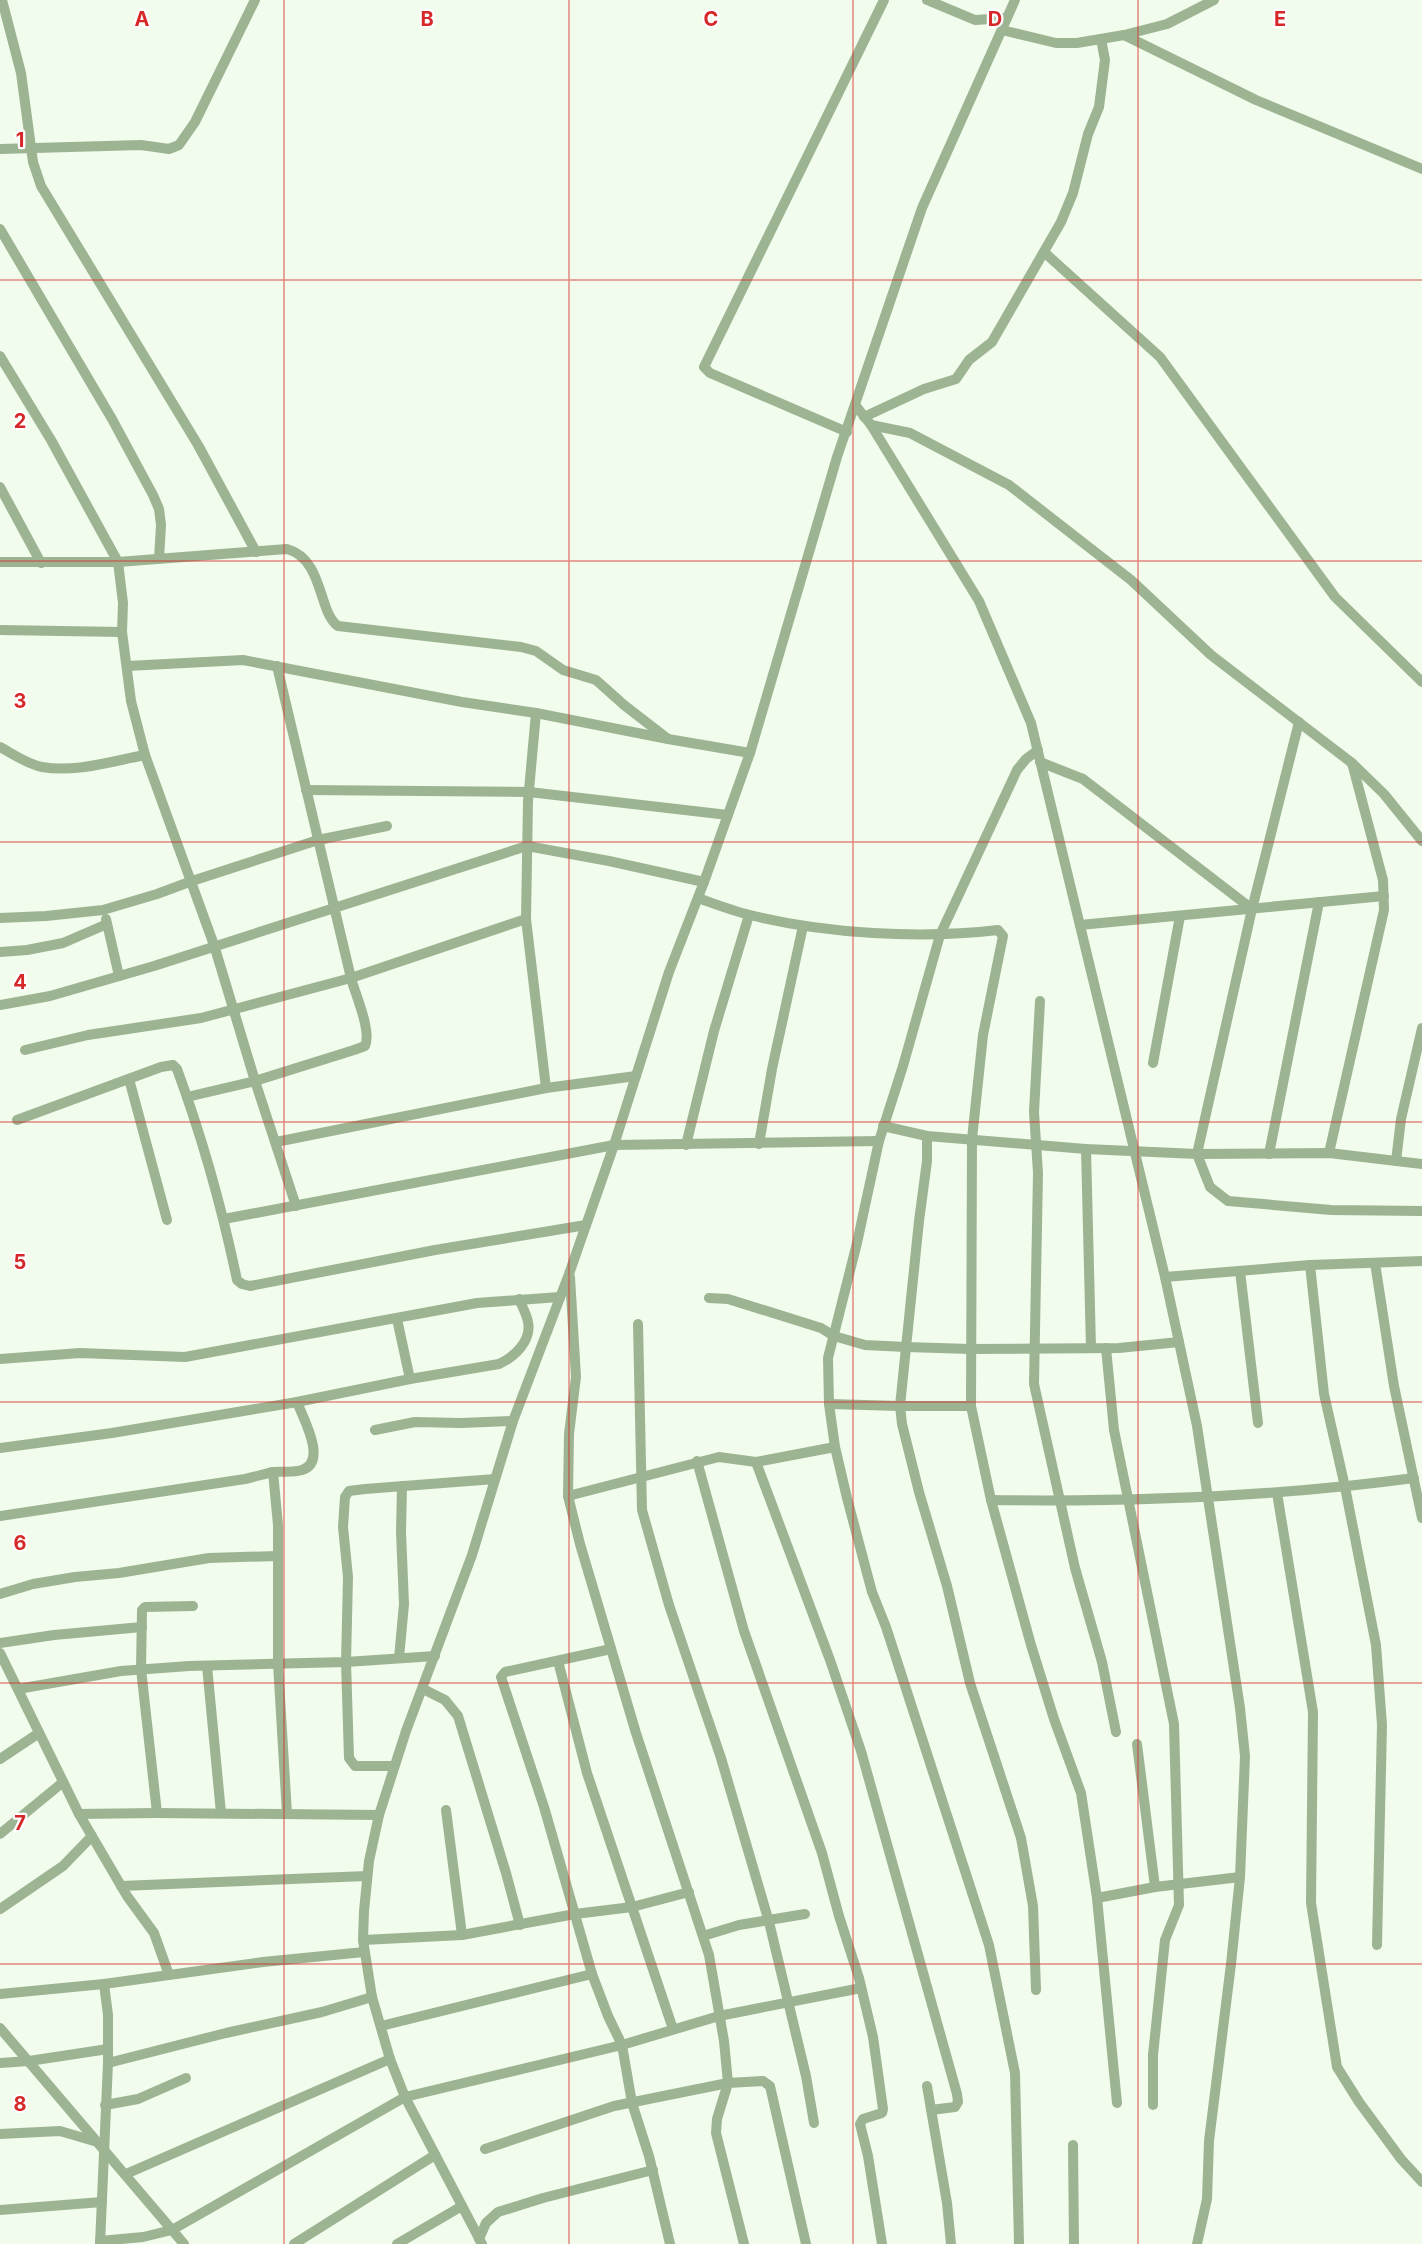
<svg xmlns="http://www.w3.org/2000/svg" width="1422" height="2244" font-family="Inter,sans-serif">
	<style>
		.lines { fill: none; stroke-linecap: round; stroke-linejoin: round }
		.minor { stroke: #9db493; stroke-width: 10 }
		.grid { fill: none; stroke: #d62828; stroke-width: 1.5; stroke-opacity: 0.55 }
		.grid-label { font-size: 20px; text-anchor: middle; font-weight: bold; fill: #d62828; stroke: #fff; stroke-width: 4.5; stroke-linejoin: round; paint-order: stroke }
	</style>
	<rect width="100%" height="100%" fill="#f1fcec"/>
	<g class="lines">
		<!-- minor -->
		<g class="minor">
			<polyline points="2,0 21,73 33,162 41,186 198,445 256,552"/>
			<polyline points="927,0 975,20 1007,18"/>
			<polyline points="1002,30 1056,43 1077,43 1124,35 1167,24 1214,0"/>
			<polyline points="1124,35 1256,100 1422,169"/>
			<polyline points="0,149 141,145 169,149 179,145 195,122 255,0"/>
			<polyline points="0,229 112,419 153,495 159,509 161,525 159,559"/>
			<polyline points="1044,252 1160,357 1335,597 1422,682"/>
			<polyline points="0,356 51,440 118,562 123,603 122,632 131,701 145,755 214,945 255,1081 296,1206"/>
			<polyline points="856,406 871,425 979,601 1031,723 1165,1277 1197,1426 1240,1708 1245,1756 1240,1877 1231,1964 1209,2141 1207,2199 1197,2244"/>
			<polyline points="864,417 924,389 956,379 969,360 992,342 1061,222 1073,193 1088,134 1099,107 1105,60 1101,39"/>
			<polyline points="871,425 910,433 1009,485 1131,580 1211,655 1352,763 1384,794 1422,841"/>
			<polyline points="847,432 710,373 704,367 884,0"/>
			<polyline points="0,487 41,563"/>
			<path d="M0,562H118L287,549C324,559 318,613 338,626L521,647L536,651L563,670L596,680L624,705L668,739"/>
			<polyline points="0,630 122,632"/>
			<polyline points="127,666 243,660 462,702 536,713 668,739 750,753"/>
			<polyline points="536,713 528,801 526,919 546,1088"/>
			<polyline points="1299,722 1252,909 1197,1154 1210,1187 1228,1201 1331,1210 1422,1211"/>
			<path d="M0,747C13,754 27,764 42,767C75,773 113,761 145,755"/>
			<polyline points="1040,762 1083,779 1252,909"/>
			<polyline points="306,790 529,792 728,815"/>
			<path d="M698,898C715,904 733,911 750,915C825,934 921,939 998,930L1003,936L983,1035L972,1139L971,1406L991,1500L1031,1645L1054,1719L1081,1793L1097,1898L1117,2103"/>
			<polyline points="0,918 46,916 103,910 157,894 192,881 318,840 387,826"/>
			<polyline points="106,919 119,976"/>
			<polyline points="1080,925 1384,896"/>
			<polyline points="0,952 27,950 63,943 107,924"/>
			<polyline points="1040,1001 1034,1112 1038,1173 1034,1384 1075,1568 1102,1662 1116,1732"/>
			<polyline points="0,1005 50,996 154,966 527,846 609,861 704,882"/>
			<polyline points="25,1050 88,1035 201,1018 351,978 526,919"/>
			<polyline points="1153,1063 1180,916"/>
			<polyline points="129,1079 167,1220"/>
			<path d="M187,1097L255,1081L354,1050L365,1046C372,1031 355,994 351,978L277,666"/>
			<path d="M17,1120L161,1067L173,1065L177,1069C202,1137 222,1208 237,1280L242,1284L250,1286L435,1250L586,1225"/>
			<polyline points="883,1126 927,1136 1086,1149 1197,1154 1329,1153 1422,1164"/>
			<polyline points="927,1136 927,1161 919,1221 900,1406 902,1424 919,1492 947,1586 970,1683 1021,1838 1033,1906 1036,1990"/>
			<polyline points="276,1142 546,1088 636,1076"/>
			<polyline points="759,1144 772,1069 803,926"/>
			<polyline points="686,1145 714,1031 749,915"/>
			<polyline points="1086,1149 1091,1348"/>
			<polyline points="1329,1153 1384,910 1383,880 1352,763"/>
			<polyline points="1269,1154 1319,902"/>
			<polyline points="1396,1161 1401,1119 1422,1028"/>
			<polyline points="224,1219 614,1145 879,1141"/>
			<polyline points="1375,1263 1394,1386 1422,1518"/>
			<polyline points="1310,1265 1324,1394 1345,1487 1376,1645 1382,1725 1377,1945"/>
			<polyline points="1240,1271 1258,1423"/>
			<polyline points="570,1277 576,1377 569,1434 568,1496 580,1544 636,1733 709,1955 724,2041 728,2083 717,2119 716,2133 744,2244"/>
			<polyline points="1165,1277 1310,1265 1422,1261"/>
			<polyline points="709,1298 728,1299 821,1328 834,1336 865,1345 906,1347 970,1349 1119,1348 1179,1342"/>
			<polyline points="638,1324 642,1510 669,1605 721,1758 769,1922 806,2076 814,2123"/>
			<polyline points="1106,1348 1114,1430 1174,1724 1179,1905 1165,1940 1153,2055 1153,2105"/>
			<polyline points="0,1359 80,1353 185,1357 477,1303 560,1297"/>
			<path d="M410,1379L499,1364C514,1357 532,1341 528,1322C527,1315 522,1306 519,1299"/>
			<polyline points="829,1404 900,1406 971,1406"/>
			<polyline points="375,1430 415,1422 461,1423 513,1421"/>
			<polyline points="0,1448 112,1433 297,1402 410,1379 397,1319"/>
			<polyline points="697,1461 744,1631 822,1853 839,1916 859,1978 873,2037 883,2109 882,2113 863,2119 860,2124 868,2156 882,2244"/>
			<polyline points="756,1462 830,1660 861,1751 957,2094 958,2102 955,2107 931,2110"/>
			<polyline points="273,1472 278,1525 278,1664 287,1814"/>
			<polyline points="1277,1493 1313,1712 1311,1903 1337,2067 1359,2102 1401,2159 1422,2182"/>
			<polyline points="568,1496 719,1457 756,1462 835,1447"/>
			<path d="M991,1500C1132,1502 1274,1497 1414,1478"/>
			<path d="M0,1516L245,1479C254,1477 264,1474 273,1472C282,1471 293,1473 302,1470C328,1462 303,1418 297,1402"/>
			<polyline points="0,1594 33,1584 75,1577 119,1573 209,1558 277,1556"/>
			<polyline points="0,1643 54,1635 142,1627"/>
			<polyline points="611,1649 505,1672 501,1677 544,1807 592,1974 608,2016 622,2045 632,2103 649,2156 670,2244"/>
			<polyline points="0,1653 79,1814 157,1813 379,1815"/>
			<polyline points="399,1658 404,1604 401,1532 402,1486"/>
			<polyline points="558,1661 587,1773 673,2029"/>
			<polyline points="207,1666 221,1813"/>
			<polyline points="18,1689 121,1671 189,1666 346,1662 435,1656"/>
			<polyline points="423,1689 445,1700 458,1716 506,1873 520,1925"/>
			<polyline points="1137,1744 1155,1887"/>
			<polyline points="0,1759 39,1733"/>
			<polyline points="394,1766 355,1766 349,1758 346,1662 348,1577 343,1527 345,1497 349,1491 365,1489 495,1479"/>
			<polyline points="446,1810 462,1935"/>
			<polyline points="157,1813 141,1669 142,1610 145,1607 193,1606"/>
			<polyline points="79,1814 127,1896 154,1933 169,1975"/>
			<polyline points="0,1834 62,1783"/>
			<polyline points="121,1886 367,1876"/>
			<polyline points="1097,1898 1155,1887 1240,1877"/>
			<polyline points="0,1909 63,1866 92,1836"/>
			<polyline points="703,1936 739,1925 805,1914"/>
			<polyline points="363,1940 462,1935 575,1914 632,1907 689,1892"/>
			<polyline points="0,1994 104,1984 263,1962 364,1952"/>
			<polyline points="381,2026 592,1974"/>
			<polyline points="0,2028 184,2244"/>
			<polyline points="0,2063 29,2061 108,2049"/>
			<polyline points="108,2063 226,2033 322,2012 372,1997"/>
			<polyline points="927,2086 947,2203 951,2244"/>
			<polyline points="105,2105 138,2099 186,2078"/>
			<polyline points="0,2134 60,2131 94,2141"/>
			<polyline points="1073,2145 1074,2244"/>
			<polyline points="485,2149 614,2106 728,2083 763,2081 770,2086 806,2244"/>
			<polyline points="126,2174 390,2059"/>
			<polyline points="0,2210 102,2202"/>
			<polyline points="479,2239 486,2223 498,2212 543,2198 653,2170"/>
			<polyline points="100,2241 143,2237 172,2230 405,2097 622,2045 719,2016 861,1988"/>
			<polyline points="100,2244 108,2063 108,2015 104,1984"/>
			<polyline points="294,2244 435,2155"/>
			<polyline points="397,2244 462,2206"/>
			<polyline points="482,2244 405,2097 390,2059 372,1997 363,1940 364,1911 369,1861 379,1815 406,1731 472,1555 513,1421 569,1274 614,1145 669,972 704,882 750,753 837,457 922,208 1015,0"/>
			<polyline points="1019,2244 1015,2073 989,1945 886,1627 872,1592 847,1498 835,1447 829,1404 828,1358 857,1243 879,1141 903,1066 940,935 1017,770 1026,759 1038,750"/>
		</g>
	</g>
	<!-- grid -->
	<path class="grid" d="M284,0V2244M569,0V2244M853,0V2244M1138,0V2244M0,280H1422M0,561H1422M0,842H1422M0,1122H1422M0,1402H1422M0,1683H1422M0,1964H1422"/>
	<g class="grid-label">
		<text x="142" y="26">A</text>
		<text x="427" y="26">B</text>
		<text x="711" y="26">C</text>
		<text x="995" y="26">D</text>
		<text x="1280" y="26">E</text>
		<text x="20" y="147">1</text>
		<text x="20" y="428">2</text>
		<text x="20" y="708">3</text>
		<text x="20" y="989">4</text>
		<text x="20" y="1269">5</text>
		<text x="20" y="1550">6</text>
		<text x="20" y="1830">7</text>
		<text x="20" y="2111">8</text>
	</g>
</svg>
